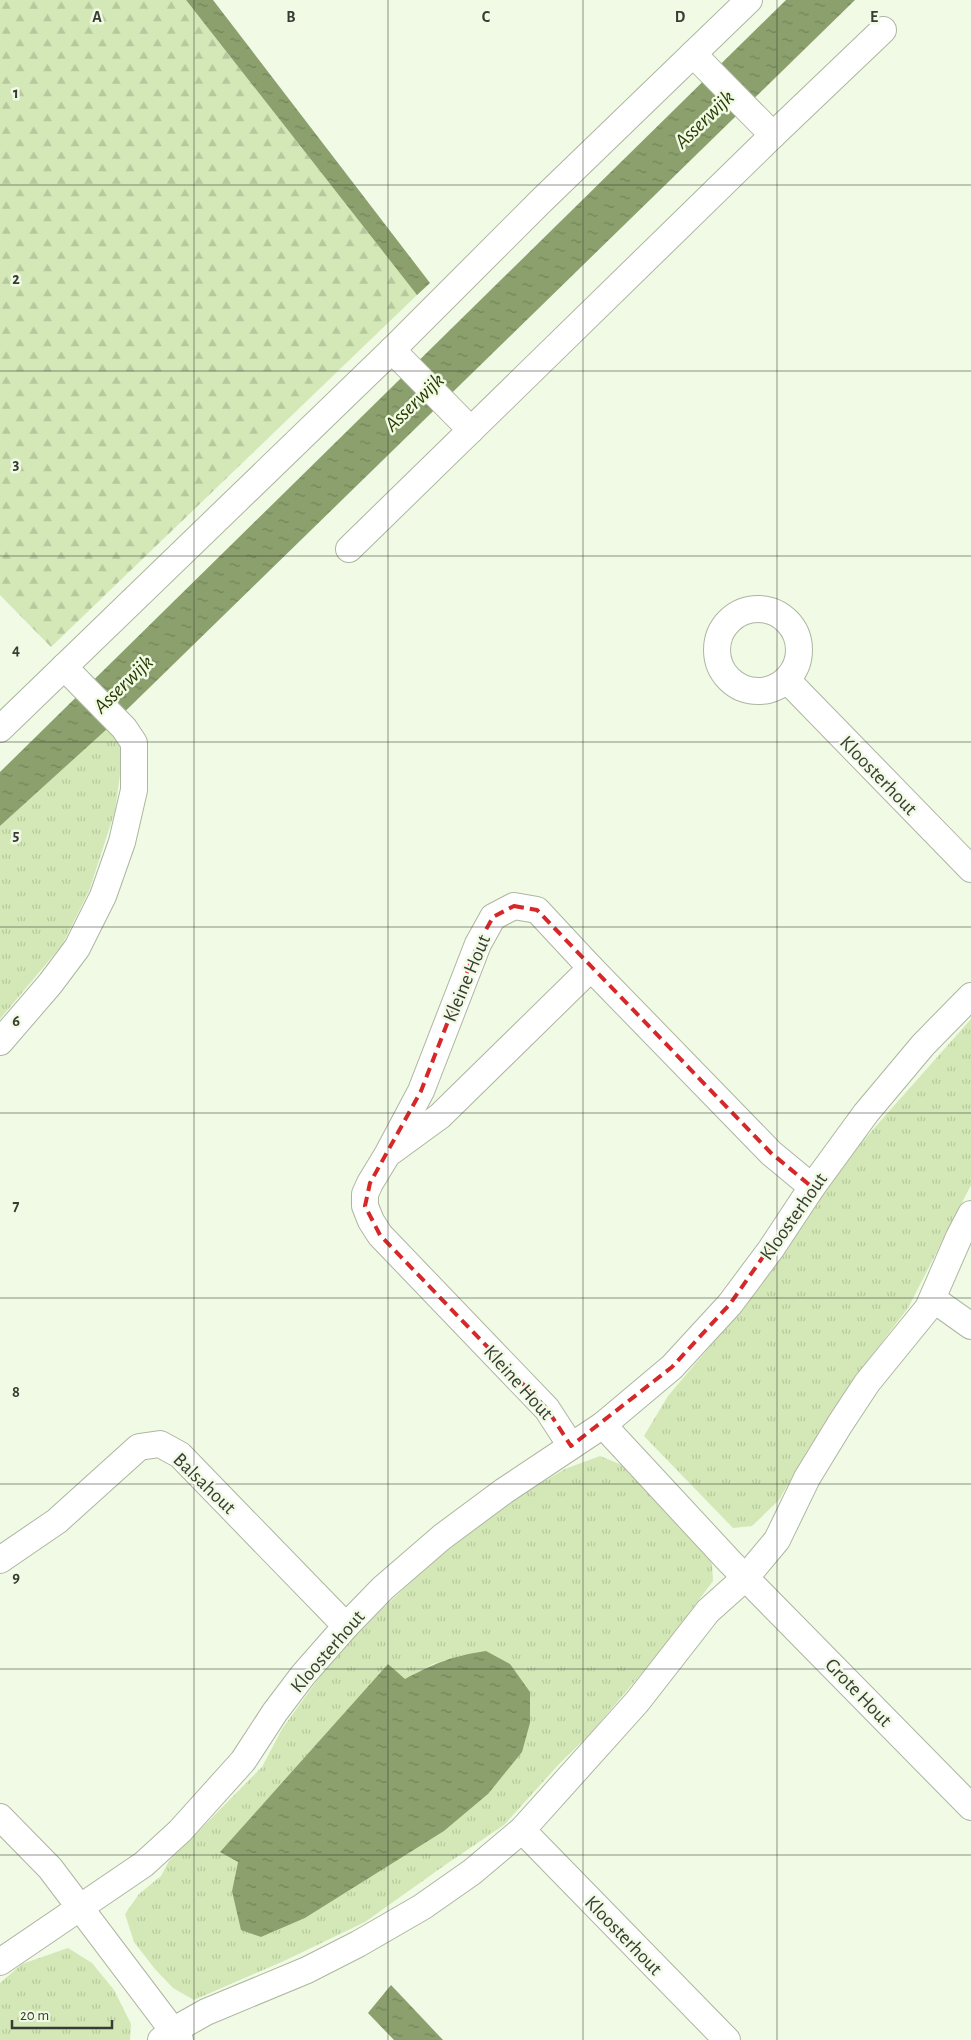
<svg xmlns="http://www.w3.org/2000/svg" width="971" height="2040" font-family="'Alegreya Sans',sans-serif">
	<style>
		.grass { fill: url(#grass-tufts); fill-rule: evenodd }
		.forest { fill: url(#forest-firs) }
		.water { fill: url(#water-ripples) }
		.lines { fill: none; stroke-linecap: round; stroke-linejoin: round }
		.street-casing { stroke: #adb6a1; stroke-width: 28 }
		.street { stroke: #fff; stroke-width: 26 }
		.marked { fill: none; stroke: #d62828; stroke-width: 4; stroke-dasharray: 10 6; stroke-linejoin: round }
		.grid { fill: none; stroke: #393c34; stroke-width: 1; stroke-opacity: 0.55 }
		.labels { text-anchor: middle; stroke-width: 5; stroke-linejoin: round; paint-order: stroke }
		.street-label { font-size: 20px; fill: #393c34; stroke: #f0fae4 }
		.water-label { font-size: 21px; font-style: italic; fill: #2a3c00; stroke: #f0fae4 }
		.grid-label { font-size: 16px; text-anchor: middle; font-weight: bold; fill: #393c34; stroke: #f0fae4; stroke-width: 5; stroke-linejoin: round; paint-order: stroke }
	</style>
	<defs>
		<pattern id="grass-tufts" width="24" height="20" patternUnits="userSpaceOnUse" patternTransform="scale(1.25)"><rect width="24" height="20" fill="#d3e8b6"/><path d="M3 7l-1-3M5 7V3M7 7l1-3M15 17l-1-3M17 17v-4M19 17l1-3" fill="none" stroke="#b6c89d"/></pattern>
		<pattern id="forest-firs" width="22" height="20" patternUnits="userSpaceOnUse" patternTransform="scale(1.25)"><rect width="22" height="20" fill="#d3e8b6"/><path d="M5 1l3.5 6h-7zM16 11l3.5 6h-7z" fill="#b6c89d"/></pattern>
		<pattern id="water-ripples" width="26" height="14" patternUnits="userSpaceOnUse" patternTransform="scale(1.25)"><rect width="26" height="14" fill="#8ba06d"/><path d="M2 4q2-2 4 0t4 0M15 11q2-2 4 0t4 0" fill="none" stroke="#73845a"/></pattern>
	</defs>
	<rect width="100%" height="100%" fill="#f0fae4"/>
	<!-- grass -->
	<g class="grass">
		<polygon points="107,729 121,745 123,753 115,811 89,891 62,945 0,1019 0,826"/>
		<polygon points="971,1019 971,1185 908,1308 850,1384 807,1451 779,1500 752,1526 733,1528 644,1436 668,1396 749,1300 853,1152"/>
		<path d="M600,1456L622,1465L705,1552L712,1564L713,1581L658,1654L589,1735L560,1763L504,1825L445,1865L365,1922L286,1960L194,2000L173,1988L155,1969L134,1942L125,1914L139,1894L161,1876L169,1861L262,1767L282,1729L321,1675L364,1626L426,1568L469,1533L526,1492L565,1469ZM463,1655L488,1794L444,1831L305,1918L261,1937L232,1891L238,1862L220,1852L388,1664L405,1680L433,1664Z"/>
		<polygon points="68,1948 92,1963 114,1990 131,2024 130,2040 0,2040 0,1983 22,1964"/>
	</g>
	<!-- forest -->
	<polygon class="forest" points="0,0 186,0 417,295 51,647 0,595"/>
	<!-- water -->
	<g class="water">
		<polygon points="186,0 213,0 430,283 417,295"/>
		<polygon points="786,0 855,0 107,729 0,826 0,772"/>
		<path d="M486,1651L510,1664L530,1692V1723L522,1752L488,1794L444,1831L305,1918L261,1937L241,1930L232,1891L238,1862L220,1852L388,1664L405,1679C435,1663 452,1656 486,1651Z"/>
		<polygon points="391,1985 443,2040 394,2040 368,2013"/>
	</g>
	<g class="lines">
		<!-- street casing -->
		<g class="street-casing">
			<g id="street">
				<polyline points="693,54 773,135"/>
				<polyline points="392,350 471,430"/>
				<polyline points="349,549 773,135 883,30"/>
				<circle cx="758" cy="650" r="41"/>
				<polyline points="787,680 971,869"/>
				<polyline points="0,729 392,350 541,201 749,0"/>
				<polyline points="0,1042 50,984 77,948 103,896 122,842 134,790 134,743 124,728 64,667"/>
				<polyline points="392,1151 440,1116 591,968 771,1153 812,1187"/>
				<polyline points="933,1299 971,1326"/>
				<polyline points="603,1425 672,1367 730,1304 771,1249 812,1187 866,1113 923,1045 971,996"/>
				<polyline points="571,1446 547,1409 380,1235 371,1221 365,1206 365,1194 370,1183 387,1155 421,1091 478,944 493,917 514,906 537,910 591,968"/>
				<polyline points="0,1560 57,1521 139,1447 160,1444 180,1455 346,1626"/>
				<polyline points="0,1817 50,1868 180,2040"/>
				<polyline points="522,1830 727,2040"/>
				<polyline points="0,1962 144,1864 180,1831 243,1761 275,1712 303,1675 346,1626 383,1588 442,1537 504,1491 603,1425 730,1562 971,1807"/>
				<polyline points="161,2040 174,2030 206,2012 307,1970 358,1944 422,1907 472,1872 522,1830 637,1702 708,1611 746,1577 777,1540 807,1478 840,1424 867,1383 928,1308 959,1237 971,1214"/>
			</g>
		</g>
		<!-- street -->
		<use href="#street" class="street"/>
	</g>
	<!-- marked area -->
	<path class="marked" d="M514,906L537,910L771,1153L812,1187L730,1304L672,1367L571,1446L547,1409L380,1235L365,1206L370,1183L421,1091L478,944L493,917Z"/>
	<!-- grid -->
	<path class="grid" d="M194,0V2040M388,0V2040M583,0V2040M777,0V2040M0,185H971M0,371H971M0,556H971M0,742H971M0,927H971M0,1113H971M0,1298H971M0,1484H971M0,1669H971M0,1855H971"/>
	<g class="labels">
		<!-- street labels -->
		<g class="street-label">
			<text transform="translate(879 775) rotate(46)" y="7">Kloosterhout</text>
			<text transform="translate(466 978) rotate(-67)" y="7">Kleine Hout</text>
			<text transform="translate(793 1216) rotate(-55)" y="7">Kloosterhout</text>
			<text transform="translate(519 1382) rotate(48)" y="7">Kleine Hout</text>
			<text transform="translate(205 1483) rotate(44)" y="7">Balsahout</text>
			<text transform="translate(327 1651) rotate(-49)" y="7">Kloosterhout</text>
			<text transform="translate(859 1692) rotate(46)" y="7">Grote Hout</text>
			<text transform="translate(624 1935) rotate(46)" y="7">Kloosterhout</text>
		</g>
		<!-- water labels -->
		<g class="water-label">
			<text transform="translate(704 119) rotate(-44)" y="7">Asserwijk</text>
			<text transform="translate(414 402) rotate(-44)" y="7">Asserwijk</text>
			<text transform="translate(123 684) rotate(-44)" y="7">Asserwijk</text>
		</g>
	</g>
	<g class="grid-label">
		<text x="97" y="22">A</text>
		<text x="291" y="22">B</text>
		<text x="486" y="22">C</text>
		<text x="680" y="22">D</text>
		<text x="874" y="22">E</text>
		<text x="16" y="98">1</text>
		<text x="16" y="284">2</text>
		<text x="16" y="469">3</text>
		<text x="16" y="655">4</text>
		<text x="16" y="840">5</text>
		<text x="16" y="1026">6</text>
		<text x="16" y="1211">7</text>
		<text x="16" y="1397">8</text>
		<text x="16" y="1582">9</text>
	</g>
	<!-- scale -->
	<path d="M12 2020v8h100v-8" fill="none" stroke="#393c34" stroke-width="2.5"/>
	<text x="20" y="2020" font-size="15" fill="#393c34" stroke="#f0fae4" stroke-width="4" paint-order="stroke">20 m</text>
</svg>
